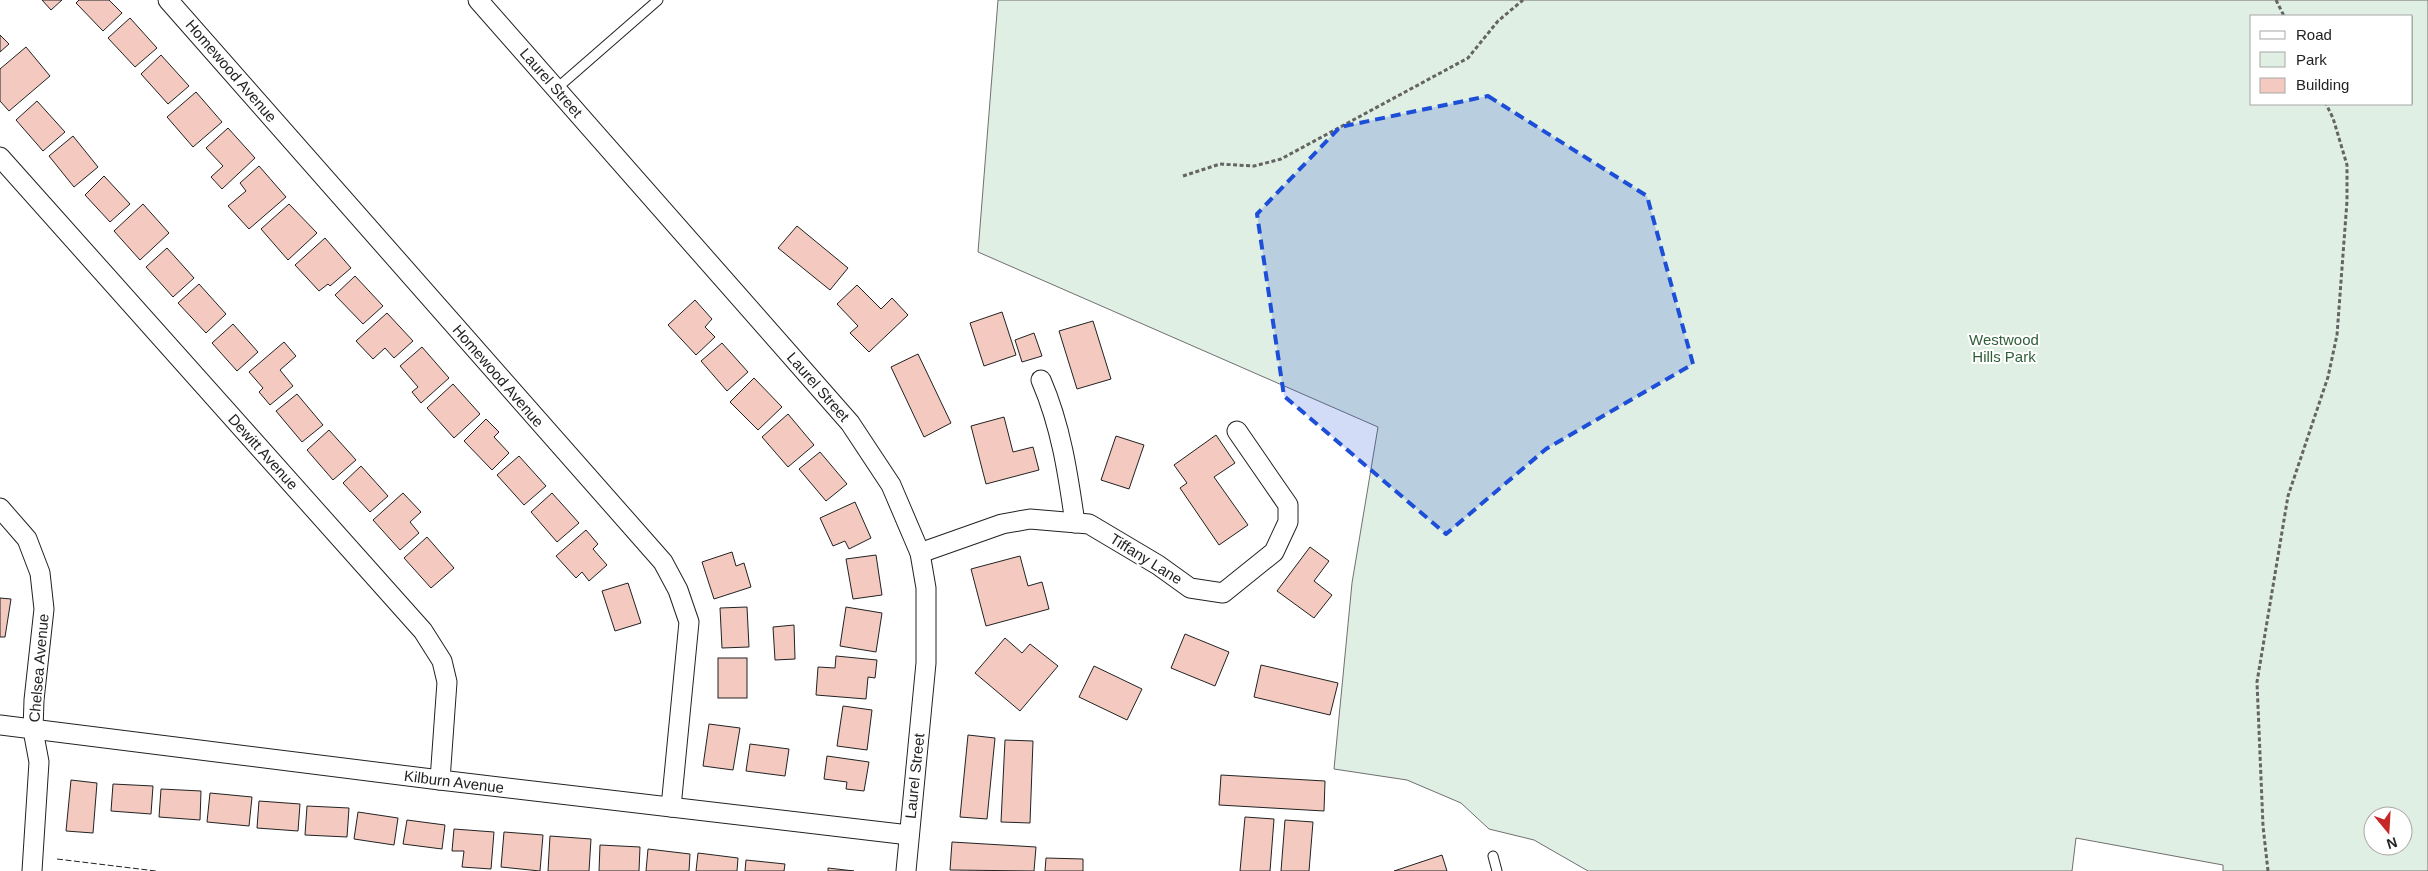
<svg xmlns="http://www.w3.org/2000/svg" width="2428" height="871" font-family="Helvetica,sans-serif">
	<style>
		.green { fill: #e0efe3; stroke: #6f6f6f; fill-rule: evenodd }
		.building { fill: #f3c9c0; stroke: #222 }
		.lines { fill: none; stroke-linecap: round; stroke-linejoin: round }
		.service-casing { stroke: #222; stroke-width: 11 }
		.minor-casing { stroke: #222; stroke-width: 21 }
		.path { stroke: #646464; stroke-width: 3; stroke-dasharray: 4 2.5; stroke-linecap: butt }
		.service { stroke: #fff; stroke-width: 9 }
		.minor { stroke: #fff; stroke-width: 19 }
		.fence { stroke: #222; stroke-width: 1; stroke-dasharray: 6 2.5; stroke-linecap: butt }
		.marked { fill: #1d4ed8; fill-opacity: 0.2; stroke: #1d4ed8; stroke-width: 4; stroke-dasharray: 10 6; stroke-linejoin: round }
		.labels { text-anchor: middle; stroke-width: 4; stroke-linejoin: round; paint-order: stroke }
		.street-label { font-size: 15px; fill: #222; stroke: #fff }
		.park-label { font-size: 15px; fill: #2f5e38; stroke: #fff }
	</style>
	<rect width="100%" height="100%" fill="#fff"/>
	<!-- green -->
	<path class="green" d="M998,0H2428V871H2223V865L2076,838L2072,871H1588L1534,840L1489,829L1461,803L1407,780L1334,769L1352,583L1378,427L978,252ZM2252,16H2412V104H2252ZM2373,816H2403V846H2373Z"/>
	<!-- building -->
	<g class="building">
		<polygon points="42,0 62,0 51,10"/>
		<polygon points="79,0 109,0 122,13 103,31 76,3"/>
		<polygon points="130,18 157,48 135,67 108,38"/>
		<polygon points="0,35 9,44 0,52"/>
		<polygon points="26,47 50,76 9,111 0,101 0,69"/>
		<polygon points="161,55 189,86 168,104 141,74"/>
		<polygon points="196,92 222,122 193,147 167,117"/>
		<polygon points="37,101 65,132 43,151 16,120"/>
		<polygon points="228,128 255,158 222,189 211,177 223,166 206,148"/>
		<polygon points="73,136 98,167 74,187 49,156"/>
		<polygon points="259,166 286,197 249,229 228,206 246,191 240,183"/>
		<polygon points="104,176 130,204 110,222 85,195"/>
		<polygon points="143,204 169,233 140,260 114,231"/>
		<polygon points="289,204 317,233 288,260 261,229"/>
		<polygon points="797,226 848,268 830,290 778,248"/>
		<polygon points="325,238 351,268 330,286 328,284 319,291 295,265"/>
		<polygon points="167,248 194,278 173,297 146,267"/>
		<polygon points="355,276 383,306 363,324 335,295"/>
		<polygon points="199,284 226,314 206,333 178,303"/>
		<polygon points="857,285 881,309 892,298 908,315 869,352 850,333 858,326 837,304"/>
		<polygon points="695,300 712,319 705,327 715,337 696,355 668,325"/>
		<polygon points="1002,312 1016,355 984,366 970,323"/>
		<polygon points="387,313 413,341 394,358 385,348 373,359 356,341"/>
		<polygon points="1093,321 1111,379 1077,389 1059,331"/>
		<polygon points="233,324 258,352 237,371 212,343"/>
		<polygon points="1034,333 1042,356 1022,362 1015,340"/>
		<polygon points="284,342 296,356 280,370 293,386 270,405 259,392 263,388 249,372"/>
		<polygon points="722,343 748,372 727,391 701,361"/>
		<polygon points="422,347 449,378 421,403 412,392 418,387 400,366"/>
		<polygon points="918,354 951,423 924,437 891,367"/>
		<polygon points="754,378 782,407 758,430 730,402"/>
		<polygon points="453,384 480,414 454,438 427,408"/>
		<polygon points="297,394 323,425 302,442 276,411"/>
		<polygon points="788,414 814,445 788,467 762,437"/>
		<polygon points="1004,417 1013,452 1033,447 1039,470 986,484 971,426"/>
		<polygon points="486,419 499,432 494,437 509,453 492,470 464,441"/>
		<polygon points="329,430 356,460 333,480 307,450"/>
		<polygon points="1216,435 1235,463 1214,477 1248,525 1219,545 1180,488 1187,483 1174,465"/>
		<polygon points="1116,436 1144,445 1129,489 1101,480"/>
		<polygon points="820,452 847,484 826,501 799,469"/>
		<polygon points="519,456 546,486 524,505 497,475"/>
		<polygon points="361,466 388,496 370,512 343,483"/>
		<polygon points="403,493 421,512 410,522 419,533 400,550 373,520"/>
		<polygon points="552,493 579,523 557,542 531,512"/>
		<polygon points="855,502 871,538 849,549 845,541 833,546 820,518"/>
		<polygon points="586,530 598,544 593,549 607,565 589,581 582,572 576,578 556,556"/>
		<polygon points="427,537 454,568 431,588 404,558"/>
		<polygon points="1310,547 1329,561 1314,581 1332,595 1314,618 1277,591"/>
		<polygon points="732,552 736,566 744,563 751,587 714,599 702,562"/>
		<polygon points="876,555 882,595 853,599 846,559"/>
		<polygon points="1020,556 1028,586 1042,582 1049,609 986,626 971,569"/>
		<polygon points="628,583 641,623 615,631 602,591"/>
		<polygon points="0,598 11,599 5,637 0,637"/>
		<polygon points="747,607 749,647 722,648 720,608"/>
		<polygon points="846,607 882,613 876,652 840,646"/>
		<polygon points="794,625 795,659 775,660 773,627"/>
		<polygon points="1185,634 1229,652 1215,686 1171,668"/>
		<polygon points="1005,638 1022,653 1030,644 1058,666 1020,711 975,673"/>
		<polygon points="836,656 877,660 875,678 868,677 866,699 816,695 818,667 835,668"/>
		<rect x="718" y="658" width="29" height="40"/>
		<polygon points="1261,665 1338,683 1330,715 1254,697"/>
		<polygon points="1094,666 1142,689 1127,720 1079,697"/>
		<polygon points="843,706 872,710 867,750 837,746"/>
		<polygon points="709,724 740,728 733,770 703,766"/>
		<polygon points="968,735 995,738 987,819 960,817"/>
		<polygon points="1005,740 1033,741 1030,823 1001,822"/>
		<polygon points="750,744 789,749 785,776 746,771"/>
		<polygon points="827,756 869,762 864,791 846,789 847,782 824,779"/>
		<polygon points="1221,775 1325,781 1324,811 1219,805"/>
		<polygon points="71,780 97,783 93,833 66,831"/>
		<polygon points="113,784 153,786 151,814 111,811"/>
		<polygon points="161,789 201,791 200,820 159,817"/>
		<polygon points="210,793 252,797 249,826 207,822"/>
		<polygon points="259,801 300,804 298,831 257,828"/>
		<polygon points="307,806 349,808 347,837 305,835"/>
		<polygon points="358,812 398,818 394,845 354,839"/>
		<polygon points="1245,817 1274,819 1270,871 1240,871"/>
		<polygon points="407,820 445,825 442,849 403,844"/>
		<polygon points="1285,820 1313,822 1309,871 1281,871"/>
		<polygon points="454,829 494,832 491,869 462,867 464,851 452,851"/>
		<polygon points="504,832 543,835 540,871 501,867"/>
		<polygon points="550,836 591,839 589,871 548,871"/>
		<polygon points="952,842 1036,847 1034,871 950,870"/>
		<polygon points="600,845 640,847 639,871 599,871"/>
		<polygon points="648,849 690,854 689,871 646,871"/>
		<polygon points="698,853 738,858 737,871 696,871"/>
		<polygon points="1442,855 1447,871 1394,871"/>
		<polygon points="1046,858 1083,859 1083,871 1045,871"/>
		<polygon points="746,860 785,864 784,871 745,871"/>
		<polygon points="828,868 854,871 828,871"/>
	</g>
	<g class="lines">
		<!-- service casing -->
		<g class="service-casing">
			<g id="service">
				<polyline points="556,89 658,0"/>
				<polyline points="1493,856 1497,871"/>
			</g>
		</g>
		<!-- minor casing -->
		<g class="minor-casing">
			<g id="minor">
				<polyline points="168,0 663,562 678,590 689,622 671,807"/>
				<polyline points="478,0 850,423 891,485 920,553 926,588 926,663 906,871"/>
				<polyline points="0,157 423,631 442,661 447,682 440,780"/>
				<path d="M1041,380C1061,426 1068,474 1075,523"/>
				<polyline points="0,508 27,539 40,573 44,609 34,700 33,730 39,762 32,871"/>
				<polyline points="920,553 1002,524 1030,519 1089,524 1158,565 1190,588 1223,593 1274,552 1288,522 1288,505 1237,431"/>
				<polyline points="0,725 440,780 909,835"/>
			</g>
		</g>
		<!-- path -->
		<g class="path">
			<polyline points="2276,0 2284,16"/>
			<polyline points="1183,176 1220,164 1254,166 1281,159 1468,58 1498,21 1523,0"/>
			<polyline points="2268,871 2263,826 2257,682 2288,496 2328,377 2337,335 2347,201 2347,165 2333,118 2326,104"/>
		</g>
		<!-- service -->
		<use href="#service" class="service"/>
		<!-- minor -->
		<use href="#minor" class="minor"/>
		<!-- fence -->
		<polyline class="fence" points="57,859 156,871"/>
	</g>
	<!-- marked area -->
	<path class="marked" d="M1488,96L1647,196L1693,364L1546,449L1446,534L1284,396L1257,214L1340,127Z"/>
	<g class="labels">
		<!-- street labels -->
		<g class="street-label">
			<text transform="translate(231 71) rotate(49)" y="5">Homewood Avenue</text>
			<text transform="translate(551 83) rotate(49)" y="5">Laurel Street</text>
			<text transform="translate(498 376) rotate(49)" y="5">Homewood Avenue</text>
			<text transform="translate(818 387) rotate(49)" y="5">Laurel Street</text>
			<text transform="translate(263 452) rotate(48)" y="5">Dewitt Avenue</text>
			<text transform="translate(1146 559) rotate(32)" y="5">Tiffany Lane</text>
			<text transform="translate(39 668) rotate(-85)" y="5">Chelsea Avenue</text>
			<text transform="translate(915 776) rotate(-84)" y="5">Laurel Street</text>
			<text transform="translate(454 782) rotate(7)" y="5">Kilburn Avenue</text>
		</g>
		<!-- park labels -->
		<g class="park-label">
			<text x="2004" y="345">Westwood<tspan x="2004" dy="17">Hills Park</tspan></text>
		</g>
	</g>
	<!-- legend -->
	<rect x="2250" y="15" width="162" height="90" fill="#ffffff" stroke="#a7a7a7"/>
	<rect x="2260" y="31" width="25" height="8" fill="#ffffff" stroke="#a7a7a7"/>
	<text x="2296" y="40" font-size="15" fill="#222222">Road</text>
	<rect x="2260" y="52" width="25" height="15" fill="#e0efe3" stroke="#a7a7a7"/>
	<text x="2296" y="65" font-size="15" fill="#222222">Park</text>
	<rect x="2260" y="78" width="25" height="15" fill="#f3c9c0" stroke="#a7a7a7"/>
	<text x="2296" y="90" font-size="15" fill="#222222">Building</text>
	<!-- north arrow -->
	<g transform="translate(2388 831) rotate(162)"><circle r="24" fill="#ffffff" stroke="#a7a7a7"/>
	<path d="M0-4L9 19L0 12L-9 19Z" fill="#c62828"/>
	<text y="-8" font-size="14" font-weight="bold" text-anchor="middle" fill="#222222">N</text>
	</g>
</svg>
